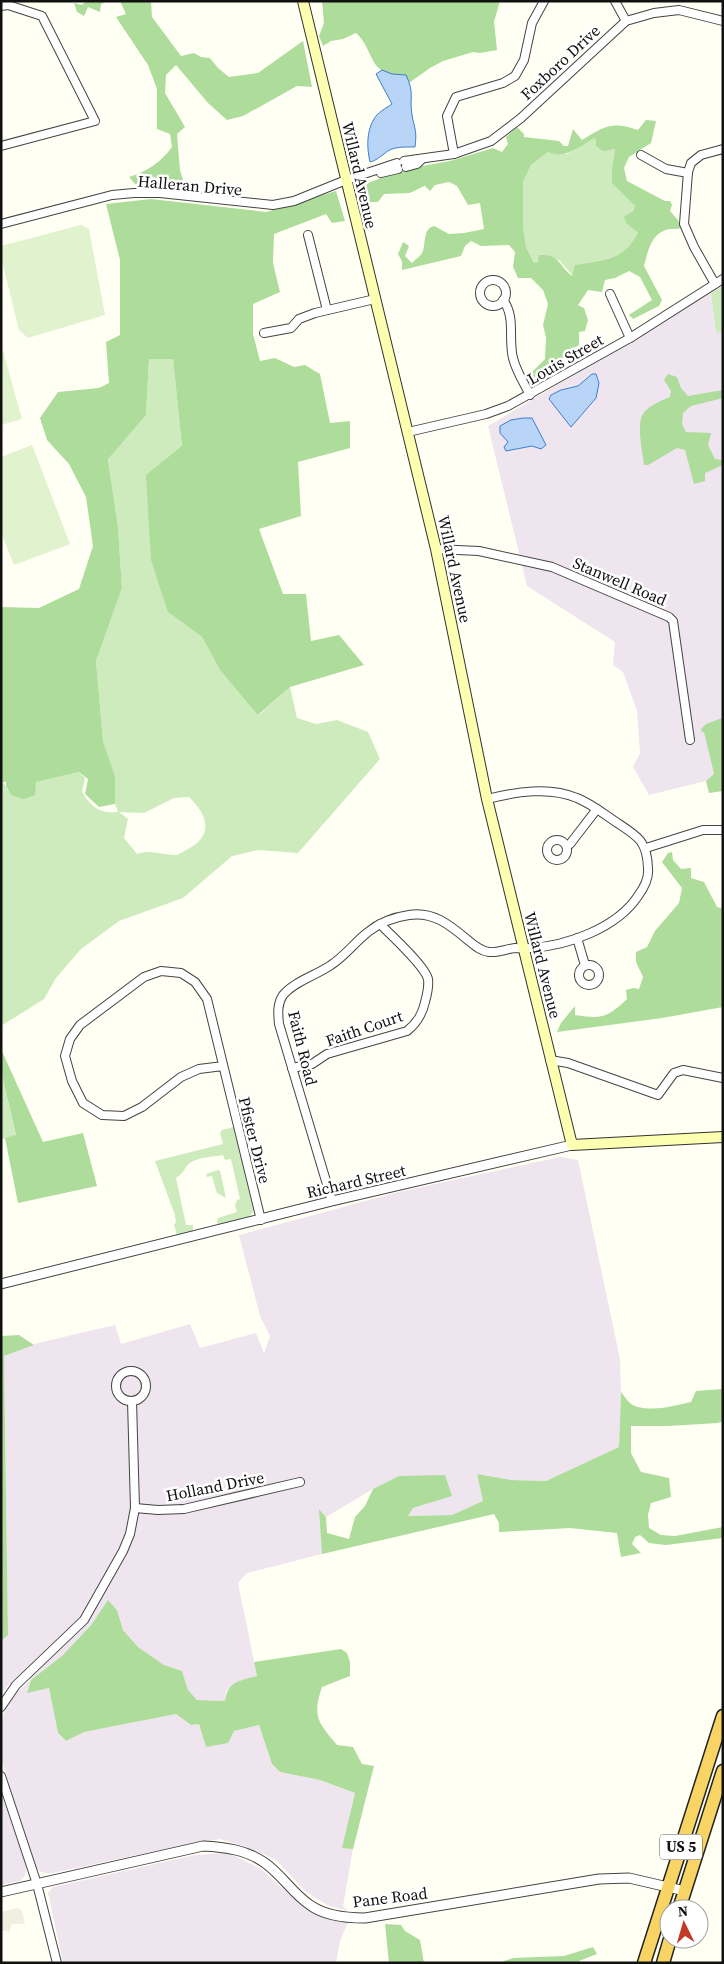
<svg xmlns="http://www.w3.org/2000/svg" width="724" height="1964" font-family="'Source Serif 4',serif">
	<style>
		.industrial { fill: #efe5ee }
		.green { fill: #cdebbc; fill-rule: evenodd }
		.forest { fill: #aedc9b; fill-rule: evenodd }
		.pitch { fill: #e0f2ce }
		.plaza { fill: #f1efe1 }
		.water { fill: #b8d5f7; stroke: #3e7dcf }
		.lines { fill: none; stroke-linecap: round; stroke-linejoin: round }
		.minor-casing { stroke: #444; stroke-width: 10 }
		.tertiary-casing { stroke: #444; stroke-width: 11 }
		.secondary-casing { stroke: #333; stroke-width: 12 }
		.trunk-casing { stroke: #222; stroke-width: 15 }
		.minor { stroke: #fff; stroke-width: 8 }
		.tertiary { stroke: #fff; stroke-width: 9 }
		.secondary { stroke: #fbffaf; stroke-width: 10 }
		.trunk { stroke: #f7d463; stroke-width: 12 }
		.labels { text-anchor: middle; stroke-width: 5; stroke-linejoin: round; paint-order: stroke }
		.shield { fill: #fff; stroke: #585858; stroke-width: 1 }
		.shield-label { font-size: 15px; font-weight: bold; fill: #111 }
		.street-label { font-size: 16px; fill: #111; stroke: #fff }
	</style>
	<rect width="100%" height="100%" fill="#fffff4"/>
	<!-- industrial -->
	<g class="industrial">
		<polygon points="711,293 716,333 723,332 723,718 706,724 704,731 714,774 706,781 649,795 633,767 640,753 637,711 623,672 613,665 615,642 527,586 488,426"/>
		<polygon points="560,1157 578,1160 620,1359 621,1392 619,1447 546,1481 511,1480 477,1474 483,1501 452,1515 408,1516 413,1508 451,1496 399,1476 373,1489 326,1517 320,1510 322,1554 247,1573 238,1583 257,1676 240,1681 226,1691 225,1701 197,1700 188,1690 182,1671 164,1665 138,1647 123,1630 116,1608 108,1601 92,1624 63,1655 31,1680 27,1692 49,1688 58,1733 66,1741 84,1732 176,1714 191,1725 199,1724 206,1747 234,1731 259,1725 272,1764 280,1772 320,1780 355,1793 343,1847 353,1849 343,1906 348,1911 327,1905 305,1891 276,1860 247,1847 220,1839 193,1843 48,1874 39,1871 34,1864 3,1764 1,1754 1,1731 4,1712 13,1696 31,1680 21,1673 1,1693 1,1641 8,1635 4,1356 38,1343 115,1325 121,1344 190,1324 200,1348 256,1333 264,1353 270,1336 260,1316 239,1235 403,1191"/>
		<polygon points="1,1793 26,1865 26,1871 24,1877 20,1881 1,1885"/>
		<polygon points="228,1853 260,1868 302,1906 325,1918 348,1922 340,1941 336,1963 63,1963 48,1893 53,1887 195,1855"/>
	</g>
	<!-- green -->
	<g class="green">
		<path d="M595,138L596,146L603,150L615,149L612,169L635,206L627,224L638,233C622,262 605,259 575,265L573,276L559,260L534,263L526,247L523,226V182L531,165L548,152L567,154Z"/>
		<polygon points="723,286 723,332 716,333 711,293"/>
		<path d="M173,358L182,447L168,612L202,637L220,670L259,715L290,687L297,718L316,724L337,720L368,732L380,759L298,853L258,850L232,856L183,898L119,921L81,949L56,978L44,999L1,1026V782H3L11,795L35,782L79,772L85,778L82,792C91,807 100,814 118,812L115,804V776L103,741L96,661L122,588L118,527L108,458L146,415L149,359ZM189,797C206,814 215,833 190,848C185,850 181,854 176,855C162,855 150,849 137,854L124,838L128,819L119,812L144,813L174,798Z"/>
		<polygon points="1,1071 16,1136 1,1139"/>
		<path d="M234,1127L254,1210L249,1217L220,1225L217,1223L218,1218L237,1212L235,1205L237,1200L240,1199L231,1159L225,1160L223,1155C213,1157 198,1157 190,1163C183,1168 186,1172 176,1178L186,1225H193V1231L177,1236L174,1224L176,1223L175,1215L155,1161L223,1144L220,1133L222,1130Z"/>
		<polygon points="218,1170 220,1171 226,1198 217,1193 212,1176 207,1177 206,1174"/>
	</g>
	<!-- forest -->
	<g class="forest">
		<polygon points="86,1 107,1 101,4 100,12 88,7 84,16 77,12 74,3 82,5"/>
		<path d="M120,1H151L152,17L181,56L194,53L201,57L210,58L218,68L229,77L258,73L303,41L312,87L297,86L243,116L227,120L208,103L176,65L166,75L165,93L185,127L177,134L180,170L186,190L158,184L137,186L129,177C148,171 160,163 172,147L170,134L157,129V89L148,65L116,17L126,14Z"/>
		<path d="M322,1H500L494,22L497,50L480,53L473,52L443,61L430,68L406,85C396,79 382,73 375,64C369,54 365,40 356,33L343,39L331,41L323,46L319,36L324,23Z"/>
		<path d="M646,120L656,121L651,143L629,157L624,168L627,181L665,201H670L672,205L670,211L678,220L681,227L678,229C653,227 649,247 644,266L662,300L659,306L633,319L629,315L652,300L640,277L629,271L615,278L605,280L602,292L588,290L578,305L584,308L588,320L585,331L579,332V345L574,348L572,352L534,378L532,372L545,359L546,337L543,325L548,304L543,290L531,278H518L513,267L515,252L509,245L481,246L471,241L465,246L461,256L402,270V261L398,254L403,242L409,246L405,256L412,263C416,259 421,256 423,251C426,241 423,229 434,226L449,234L464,233L484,229L480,203L468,205L457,186L449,182L435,185L430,191L425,186C420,187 414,192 409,193C401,193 392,194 384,194L378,202H371L373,223H367L362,194L363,185L399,171V173L411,168L450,161L493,148L502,152L508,144L506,137L517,127L524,134V137L559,141L564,146H568L573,129L582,140C605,126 611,121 638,130ZM595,138L596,146L603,151L615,149L612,169V183L635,206L633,211L624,217L627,224L638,233C622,262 605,259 575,265L572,276C558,265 560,254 539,255L538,262L534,263L526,247L523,226V182L531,165L548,152C565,160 580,146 595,138Z"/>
		<polygon points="336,191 345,221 332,223 326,214 274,234 273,263 280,292 253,304 253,334 260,361 275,358 294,367 305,365 320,374 330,423 350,421 350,448 298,462 301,516 259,529 283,594 306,594 311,641 339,635 364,665 290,687 258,715 220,670 202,637 168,612 151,560 146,475 182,446 173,359 149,359 146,415 108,459 118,527 122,588 96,661 103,741 115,776 115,804 99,807 85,794 88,779 79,772 36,782 35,795 24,799 11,795 6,786 6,782 1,782 1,607 39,608 79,589 93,546 86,497 69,464 47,440 40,418 58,392 99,388 109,383 106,342 120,335 120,260 106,204 151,199 266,212"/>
		<path d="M668,374L677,377L681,388L688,396L723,390V398L691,406L683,413L682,424L686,432L711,433L708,445L715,459L723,460V465L705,473V481L694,484L685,450L677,448L648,465H644C643,453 636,423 643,414C649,405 661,401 670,397L671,391L664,380Z"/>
		<polygon points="723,707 723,791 709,793 706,781 714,774 704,732 702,732 701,729 706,724 722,718"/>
		<path d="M672,852L673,860L681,869L691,868V878L704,882L717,907L723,909V1007L662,1018L557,1032L561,1023L575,1006V1015C602,1019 607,1018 627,999L626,990L633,988L639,989L643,977L636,962V952L647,947L655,931L679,903L682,888L662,862L668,853Z"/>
		<polygon points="1,1049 43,1142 83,1133 97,1186 18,1203 5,1138 16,1135 1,1071"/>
		<polygon points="19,1335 34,1345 4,1356 8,1635 1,1641 1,1336"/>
		<path d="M723,1389V1421L718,1423L668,1426H631V1453L641,1472L669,1478L671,1497L651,1503L648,1515L649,1528L661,1535L675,1536L723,1527V1538L666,1545L649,1543L640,1535L635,1537L632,1544L641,1553L621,1557L617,1533L570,1528L499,1532V1523L494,1514L322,1554L319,1509L326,1517L327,1533L349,1539L355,1517L365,1506L373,1489L399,1476L445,1475L452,1496L413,1508L408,1516L452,1515L483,1501L477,1474L511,1480L546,1481L619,1447L621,1392C625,1397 629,1404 635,1406C653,1412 673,1406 691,1402L696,1391Z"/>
		<path d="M108,1600L117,1610L123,1630L138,1647L164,1665L182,1671L188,1690L197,1700L225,1701C228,1681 239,1681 257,1676L254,1662L341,1649L347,1653L350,1662V1676L322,1687C312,1717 318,1722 337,1745L353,1747L362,1764L374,1766L353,1849L342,1848L355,1793L320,1780L280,1772L272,1764L259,1725L234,1731L228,1743L206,1747L199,1724L191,1725L176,1714L84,1732L66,1741L58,1733L49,1688L27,1693L31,1680L63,1655L92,1624Z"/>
		<polygon points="385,1924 401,1925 405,1931 420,1940 424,1963 389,1963"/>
		<polygon points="593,1947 597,1954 579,1961 579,1963 505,1963 504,1961 513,1958 564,1956"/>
	</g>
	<!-- pitch -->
	<g class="pitch">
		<polygon points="81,225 89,229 105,315 28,338 19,330 1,257 1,246"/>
		<polygon points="1,351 3,351 22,419 1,425"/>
		<polygon points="32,445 70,544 14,565 1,532 1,457"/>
	</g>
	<!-- plaza -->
	<polygon class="plaza" points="18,1908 22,1911 25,1924 12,1924 9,1932 1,1930 1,1912"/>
	<!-- water -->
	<g class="water">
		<path d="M382,70L392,74L406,75C415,94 409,98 412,115C415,131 417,130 415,147C404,147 392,146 384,154C378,158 377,160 370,162C367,149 366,132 374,119C377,113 386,108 392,104L376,74Z"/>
		<polygon points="592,374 596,374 599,383 596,398 571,427 549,399 551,395 561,390 578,386"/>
		<polygon points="523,418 532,418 546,445 541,449 532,446 506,451 504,447 508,442 500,433 500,426 511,420"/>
	</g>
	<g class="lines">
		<!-- minor casing -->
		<g class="minor-casing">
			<g id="minor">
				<polyline points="615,1 626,21"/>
				<polyline points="1,6 8,5 42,16 95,121 1,146"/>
				<polyline points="454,154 447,116 456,97 503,83 515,76 524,60 532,23 544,1"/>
				<polyline points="641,155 666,169 688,173"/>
				<polyline points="404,161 454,154 491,141 521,118 626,21 654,13 679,10 723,21"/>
				<polyline points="406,167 417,164 422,159"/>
				<polyline points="381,173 398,169"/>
				<polyline points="1,224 112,195 134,193 160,193 273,205 294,201 346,180 397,163"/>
				<polyline points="308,235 327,310"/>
				<circle cx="493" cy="293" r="13"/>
				<polyline points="715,284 694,247 684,224 688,172 691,163 701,155 723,149"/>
				<polyline points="610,294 630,338"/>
				<path d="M503,300C516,317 508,338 513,358C516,371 524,383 530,395"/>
				<polyline points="264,333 291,328 299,319 315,313 375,299"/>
				<polyline points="408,432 486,414 508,406 630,338 723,279"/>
				<polyline points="436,549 479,551 552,567 669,617 673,621 690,740"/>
				<circle cx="557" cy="850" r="10"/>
				<polyline points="567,846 570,844 597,809"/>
				<polyline points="646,848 703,830 723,830"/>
				<polyline points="577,938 585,965"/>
				<circle cx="589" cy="975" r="10"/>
				<polyline points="550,1060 568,1063 658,1095 674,1073 683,1070 723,1078"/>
				<polyline points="223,1066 199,1069 181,1077 142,1107 124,1116 102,1115 83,1103 72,1081 65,1056 70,1039 80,1025 144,977 161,971 181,973 195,982 207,999 261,1220"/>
				<path d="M292,1068L312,1064L327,1054L407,1031C417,1023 422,1015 425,1002C427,995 429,987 428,979C425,966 391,935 380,924"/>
				<path d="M332,1201L279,1024C278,1014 277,1004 283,995C295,981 317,975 331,965C345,956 355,942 368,932C379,923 395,917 409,915C434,911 451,926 469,941C475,946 481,951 489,952C497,953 506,949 515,948C520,948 525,949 530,948C567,946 617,928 638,896C644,888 649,877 648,868C647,842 639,837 619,824C605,815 592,804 577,798C549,786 516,792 487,799"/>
				<circle cx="131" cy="1386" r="15"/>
				<polyline points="135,1508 158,1510 184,1509 300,1482"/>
				<polyline points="1,1707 16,1685 84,1620 123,1551 130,1534 135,1508 132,1401"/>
				<polyline points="1,1776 37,1884 57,1963"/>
			</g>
		</g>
		<!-- tertiary casing -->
		<g class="tertiary-casing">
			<g id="tertiary">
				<polyline points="1,1284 332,1201 572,1145"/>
				<path d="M1,1892L203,1846C225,1847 247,1850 265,1863C282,1875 293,1894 310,1905C325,1916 347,1918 365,1918L599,1879L629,1878L685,1891"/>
			</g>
		</g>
		<!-- secondary casing -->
		<g class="secondary-casing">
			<polyline id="secondary" points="303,1 436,549 487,799 572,1145 723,1137"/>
		</g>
		<!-- trunk casing -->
		<g class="trunk-casing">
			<g id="trunk">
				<polyline points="679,1909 723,1771"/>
				<polyline points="644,1963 723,1716"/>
				<polyline points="663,1963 670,1939"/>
			</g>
		</g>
		<!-- minor -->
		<use href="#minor" class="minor"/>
		<!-- tertiary -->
		<use href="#tertiary" class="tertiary"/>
		<!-- secondary -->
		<use href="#secondary" class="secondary"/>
		<!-- trunk -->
		<use href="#trunk" class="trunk"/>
	</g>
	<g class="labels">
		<!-- shield labels -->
		<rect class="shield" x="660" y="1834.5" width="42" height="25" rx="4"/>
		<g class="shield-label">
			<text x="681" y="1852">US 5</text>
		</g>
		<!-- street labels -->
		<g class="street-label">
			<text transform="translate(560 62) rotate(-43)" y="6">Foxboro Drive</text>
			<text transform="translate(360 175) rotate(77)" y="6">Willard Avenue</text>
			<text transform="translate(190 185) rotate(5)" y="6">Halleran Drive</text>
			<text transform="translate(565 359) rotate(-30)" y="6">Louis Street</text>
			<text transform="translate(455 569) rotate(78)" y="6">Willard Avenue</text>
			<text transform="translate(620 581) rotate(23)" y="6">Stanwell Road</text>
			<text transform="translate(543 965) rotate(76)" y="6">Willard Avenue</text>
			<text transform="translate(364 1028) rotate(-19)" y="6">Faith Court</text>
			<text transform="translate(303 1048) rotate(76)" y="6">Faith Road</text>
			<text transform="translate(255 1140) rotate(76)" y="6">Pfister Drive</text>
			<text transform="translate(356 1181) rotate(-13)" y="6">Richard Street</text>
			<text transform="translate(215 1486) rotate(-11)" y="6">Holland Drive</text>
			<text transform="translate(390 1897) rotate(-7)" y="6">Pane Road</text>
		</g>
	</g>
	<!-- border -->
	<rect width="724" height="1964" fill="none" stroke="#111111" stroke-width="5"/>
	<!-- north arrow -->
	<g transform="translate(684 1924) rotate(355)"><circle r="24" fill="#ffffff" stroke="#a0a0a0"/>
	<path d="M0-4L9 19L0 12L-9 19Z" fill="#c33826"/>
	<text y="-8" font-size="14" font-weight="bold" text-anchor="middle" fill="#111111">N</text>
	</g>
</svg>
